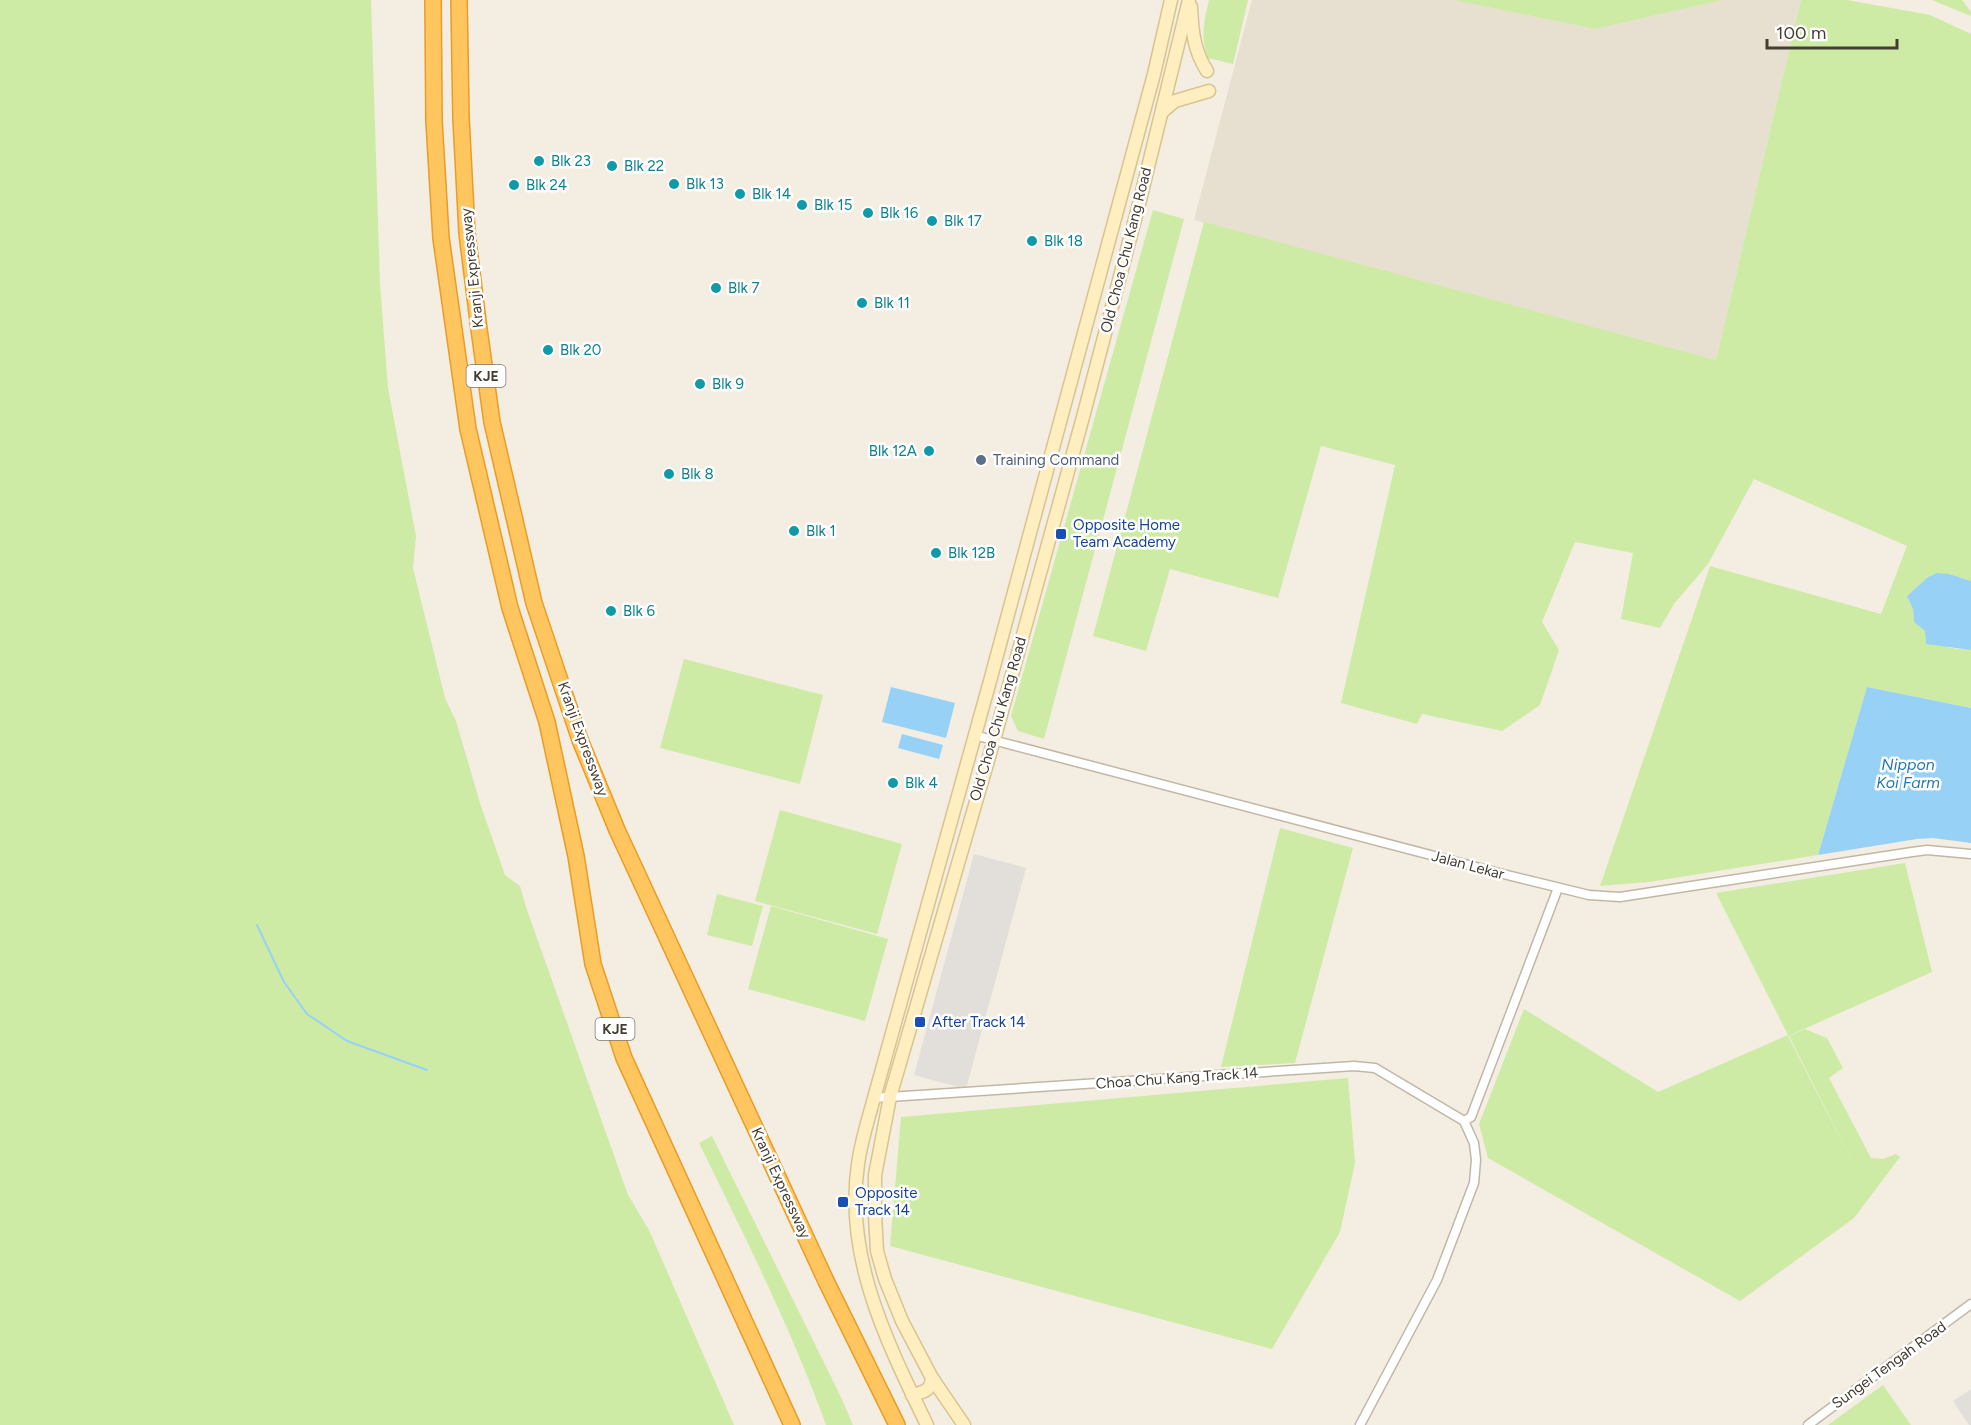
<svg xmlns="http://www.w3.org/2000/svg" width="1971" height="1425" font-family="Figtree,sans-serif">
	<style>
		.residential { fill: #e7dfcf }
		.green { fill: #ceeba6 }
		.parking { fill: #e2dfdb }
		.water { fill: #97d2f6 }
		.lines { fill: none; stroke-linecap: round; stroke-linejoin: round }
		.stream { stroke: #97d2f6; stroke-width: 2 }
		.minor-casing { stroke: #c1b7a7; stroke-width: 11 }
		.secondary-casing { stroke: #d9c48f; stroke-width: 15 }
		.motorway-casing { stroke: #ea9c24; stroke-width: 18 }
		.minor { stroke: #fff; stroke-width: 8 }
		.secondary { stroke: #ffeebf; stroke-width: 12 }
		.motorway { stroke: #ffc660; stroke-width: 15 }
		.culture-dot { fill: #0f9aa8; stroke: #fff; stroke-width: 2 }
		.service-dot { fill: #5c6f8a; stroke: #fff; stroke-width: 2 }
		.transit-dot { fill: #1a4fb4; stroke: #fff; stroke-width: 2 }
		.labels { text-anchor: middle; stroke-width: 5; stroke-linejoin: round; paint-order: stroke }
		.shield { fill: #fff; stroke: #7c7770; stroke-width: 1.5 }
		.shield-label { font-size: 14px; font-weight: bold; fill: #443d32 }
		.culture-label { font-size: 15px; fill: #0d838f; stroke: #fff; text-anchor: start }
		.street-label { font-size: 15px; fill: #443d32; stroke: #fff }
		.service-label { font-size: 15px; fill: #4e5e75; stroke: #fff; text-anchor: start }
		.transit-label { font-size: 15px; fill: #164399; stroke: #fff; text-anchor: start }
		.water-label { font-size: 16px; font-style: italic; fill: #2278b0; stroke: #fff }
	</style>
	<rect width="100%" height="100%" fill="#f3ede2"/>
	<!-- residential -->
	<polygon class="residential" points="1252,0 1453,0 1595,29 1723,0 1801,0 1716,360 1194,220"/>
	<!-- green -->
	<g class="green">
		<polygon points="0,0 371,0 380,284 388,388 416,536 413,568 445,698 456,721 480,803 505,875 520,886 526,907 628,1195 649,1230 734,1425 0,1425"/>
		<path d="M1209,0H1248L1233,64L1208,58C1200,38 1204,21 1209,0Z"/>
		<polygon points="1453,0 1723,0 1595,29"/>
		<polygon points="1801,0 1847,0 1930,15 1971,34 1971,581 1949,574 1928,577 1907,596 1913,609 1914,622 1950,648 1971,650 1971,708 1867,687 1818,855 1649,882 1600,886 1710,566 1881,614 1907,546 1754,479 1708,564 1674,604 1660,628 1621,619 1633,553 1575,542 1542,622 1559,650 1540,705 1502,731 1422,714 1417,724 1341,703 1395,465 1321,446 1278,598 1170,569 1146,651 1093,636 1204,222 1716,360"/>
		<polygon points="1932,0 1962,0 1971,12 1971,16"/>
		<polygon points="1153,210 1184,219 1044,739 1018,731 1011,716"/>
		<polygon points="684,659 823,695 800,784 660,748"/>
		<polygon points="780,810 902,844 877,934 755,901"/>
		<polygon points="1280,828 1353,848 1295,1063 1221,1067"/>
		<polygon points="1905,863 1932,972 1788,1036 1859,1175 1789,1036 1805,1029 1827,1038 1843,1068 1829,1078 1871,1158 1883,1159 1896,1154 1900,1157 1854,1218 1740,1301 1488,1158 1479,1124 1524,1009 1658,1092 1788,1035 1716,893"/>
		<polygon points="717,894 763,906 752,946 707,935"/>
		<polygon points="771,906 888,939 865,1021 748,989"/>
		<polygon points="1348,1078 1355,1163 1340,1232 1272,1349 890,1246 901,1117"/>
		<path d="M712,1136L840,1395L853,1425H826C791,1328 744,1235 699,1143Z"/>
		<polygon points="1883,1385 1911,1425 1828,1425"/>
	</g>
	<!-- parking -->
	<g class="parking">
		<polygon points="974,854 1026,868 966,1089 914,1075"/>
		<polygon points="1971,1389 1971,1425 1969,1425 1953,1401"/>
	</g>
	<!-- water -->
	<g class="water">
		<polygon points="1937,573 1949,574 1971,581 1971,650 1926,644 1925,631 1914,622 1913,609 1907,596 1928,577"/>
		<polygon points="891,687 955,703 946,738 882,722"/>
		<polygon points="1867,687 1971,708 1971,843 1933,838 1917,839 1818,855"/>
		<polygon points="902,734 943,745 939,759 898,748"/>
	</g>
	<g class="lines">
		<!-- stream -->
		<polyline class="stream" points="257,925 284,982 307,1014 347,1041 427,1070"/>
		<!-- minor casing -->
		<g class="minor-casing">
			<g id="minor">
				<polyline points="974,735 1499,873 1589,895 1620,897 1912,852 1927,850 1971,854"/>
				<polyline points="874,1098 1354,1066 1375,1068 1464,1121 1474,1143 1476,1160 1474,1183 1437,1280 1360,1425"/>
				<polyline points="1464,1121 1471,1117 1558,888"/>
				<polyline points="1808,1425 1971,1304"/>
			</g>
		</g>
		<!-- secondary casing -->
		<g class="secondary-casing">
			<g id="secondary">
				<path d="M1191,7C1192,31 1194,51 1207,71"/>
				<polyline points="1162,112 1175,101 1209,91"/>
				<path d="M912,1395C923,1392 931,1391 932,1378"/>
				<path d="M927,1425C888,1344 844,1258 858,1164C861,1142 868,1120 874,1098L990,681L1154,74L1171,0"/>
				<polyline points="964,1425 932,1378 902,1321 885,1279 877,1251 875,1215 875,1175 890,1097 994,740 1083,417 1138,208 1189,0"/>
			</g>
		</g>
		<!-- motorway casing -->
		<g class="motorway-casing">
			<g id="motorway">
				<polyline points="433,0 434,121 441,238 468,429 510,608 547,722 576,856 593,964 624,1058 792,1425"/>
				<polyline points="459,0 461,118 467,233 479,329 492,422 534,603 580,740 617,830 826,1281 897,1425"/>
			</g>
		</g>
		<!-- minor -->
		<use href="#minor" class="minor"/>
		<!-- secondary -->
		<use href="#secondary" class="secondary"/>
		<!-- motorway -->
		<use href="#motorway" class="motorway"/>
	</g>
	<!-- markers -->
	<g class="culture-dot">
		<circle cx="539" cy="161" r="6"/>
		<circle cx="612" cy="166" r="6"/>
		<circle cx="674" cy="184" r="6"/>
		<circle cx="514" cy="185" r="6"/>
		<circle cx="740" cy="194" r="6"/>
		<circle cx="802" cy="205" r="6"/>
		<circle cx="868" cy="213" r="6"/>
		<circle cx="932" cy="221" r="6"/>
		<circle cx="1032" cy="241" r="6"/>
		<circle cx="716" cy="288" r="6"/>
		<circle cx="862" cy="303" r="6"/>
		<circle cx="548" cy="350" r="6"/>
		<circle cx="700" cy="384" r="6"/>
		<circle cx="929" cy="451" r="6"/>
		<circle cx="669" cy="474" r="6"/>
		<circle cx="794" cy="531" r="6"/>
		<circle cx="936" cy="553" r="6"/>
		<circle cx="611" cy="611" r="6"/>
		<circle cx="893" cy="783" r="6"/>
	</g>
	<circle class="service-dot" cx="981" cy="460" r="6"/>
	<g class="transit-dot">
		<rect x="1055" y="528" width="12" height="12" rx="3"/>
		<rect x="914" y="1016" width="12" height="12" rx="3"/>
		<rect x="837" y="1196" width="12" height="12" rx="3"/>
	</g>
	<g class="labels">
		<!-- shield labels -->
		<g class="shield">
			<rect x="466.5" y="365" width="39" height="22" rx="4.5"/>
			<rect x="595.5" y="1018" width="39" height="22" rx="4.5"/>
		</g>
		<g class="shield-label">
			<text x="486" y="381">KJE</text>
			<text x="615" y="1034">KJE</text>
		</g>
		<!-- culture labels -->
		<g class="culture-label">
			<text x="551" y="166">Blk 23</text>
			<text x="624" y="171">Blk 22</text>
			<text x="686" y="189">Blk 13</text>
			<text x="526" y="190">Blk 24</text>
			<text x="752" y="199">Blk 14</text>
			<text x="814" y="210">Blk 15</text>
			<text x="880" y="218">Blk 16</text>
			<text x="944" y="226">Blk 17</text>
			<text x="1044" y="246">Blk 18</text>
			<text x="728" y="293">Blk 7</text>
			<text x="874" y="308">Blk 11</text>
			<text x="560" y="355">Blk 20</text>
			<text x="712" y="389">Blk 9</text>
			<text x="917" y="456" text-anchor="end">Blk 12A</text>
			<text x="681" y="479">Blk 8</text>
			<text x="806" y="536">Blk 1</text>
			<text x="948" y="558">Blk 12B</text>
			<text x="623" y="616">Blk 6</text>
			<text x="905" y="788">Blk 4</text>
		</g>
		<!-- street labels -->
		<g class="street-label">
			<text transform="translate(1126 250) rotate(-76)" y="5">Old Choa Chu Kang Road</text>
			<text transform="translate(472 268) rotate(-96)" y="5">Kranji Expressway</text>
			<text transform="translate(998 719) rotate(-74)" y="5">Old Choa Chu Kang Road</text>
			<text transform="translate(583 739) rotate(70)" y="5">Kranji Expressway</text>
			<text transform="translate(1468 865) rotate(15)" y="5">Jalan Lekar</text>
			<text transform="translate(1177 1078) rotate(-4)" y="5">Choa Chu Kang Track 14</text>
			<text transform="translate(781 1183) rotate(65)" y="5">Kranji Expressway</text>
			<text transform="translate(1889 1365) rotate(-36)" y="5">Sungei Tengah Road</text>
		</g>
		<!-- service labels -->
		<g class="service-label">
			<text x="993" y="465">Training Command</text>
		</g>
		<!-- transit labels -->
		<g class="transit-label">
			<text x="1073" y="530">Opposite Home<tspan x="1073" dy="17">Team Academy</tspan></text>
			<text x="932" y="1027">After Track 14</text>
			<text x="855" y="1198">Opposite<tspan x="855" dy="17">Track 14</tspan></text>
		</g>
		<!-- water labels -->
		<g class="water-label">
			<text x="1908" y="770">Nippon<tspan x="1908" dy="18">Koi Farm</tspan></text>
		</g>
	</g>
	<!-- scale -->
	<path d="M1767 39v9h130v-9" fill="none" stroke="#443d32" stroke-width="3"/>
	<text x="1776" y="39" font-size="18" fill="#443d32" stroke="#ffffff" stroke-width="4.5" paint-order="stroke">100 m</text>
</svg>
